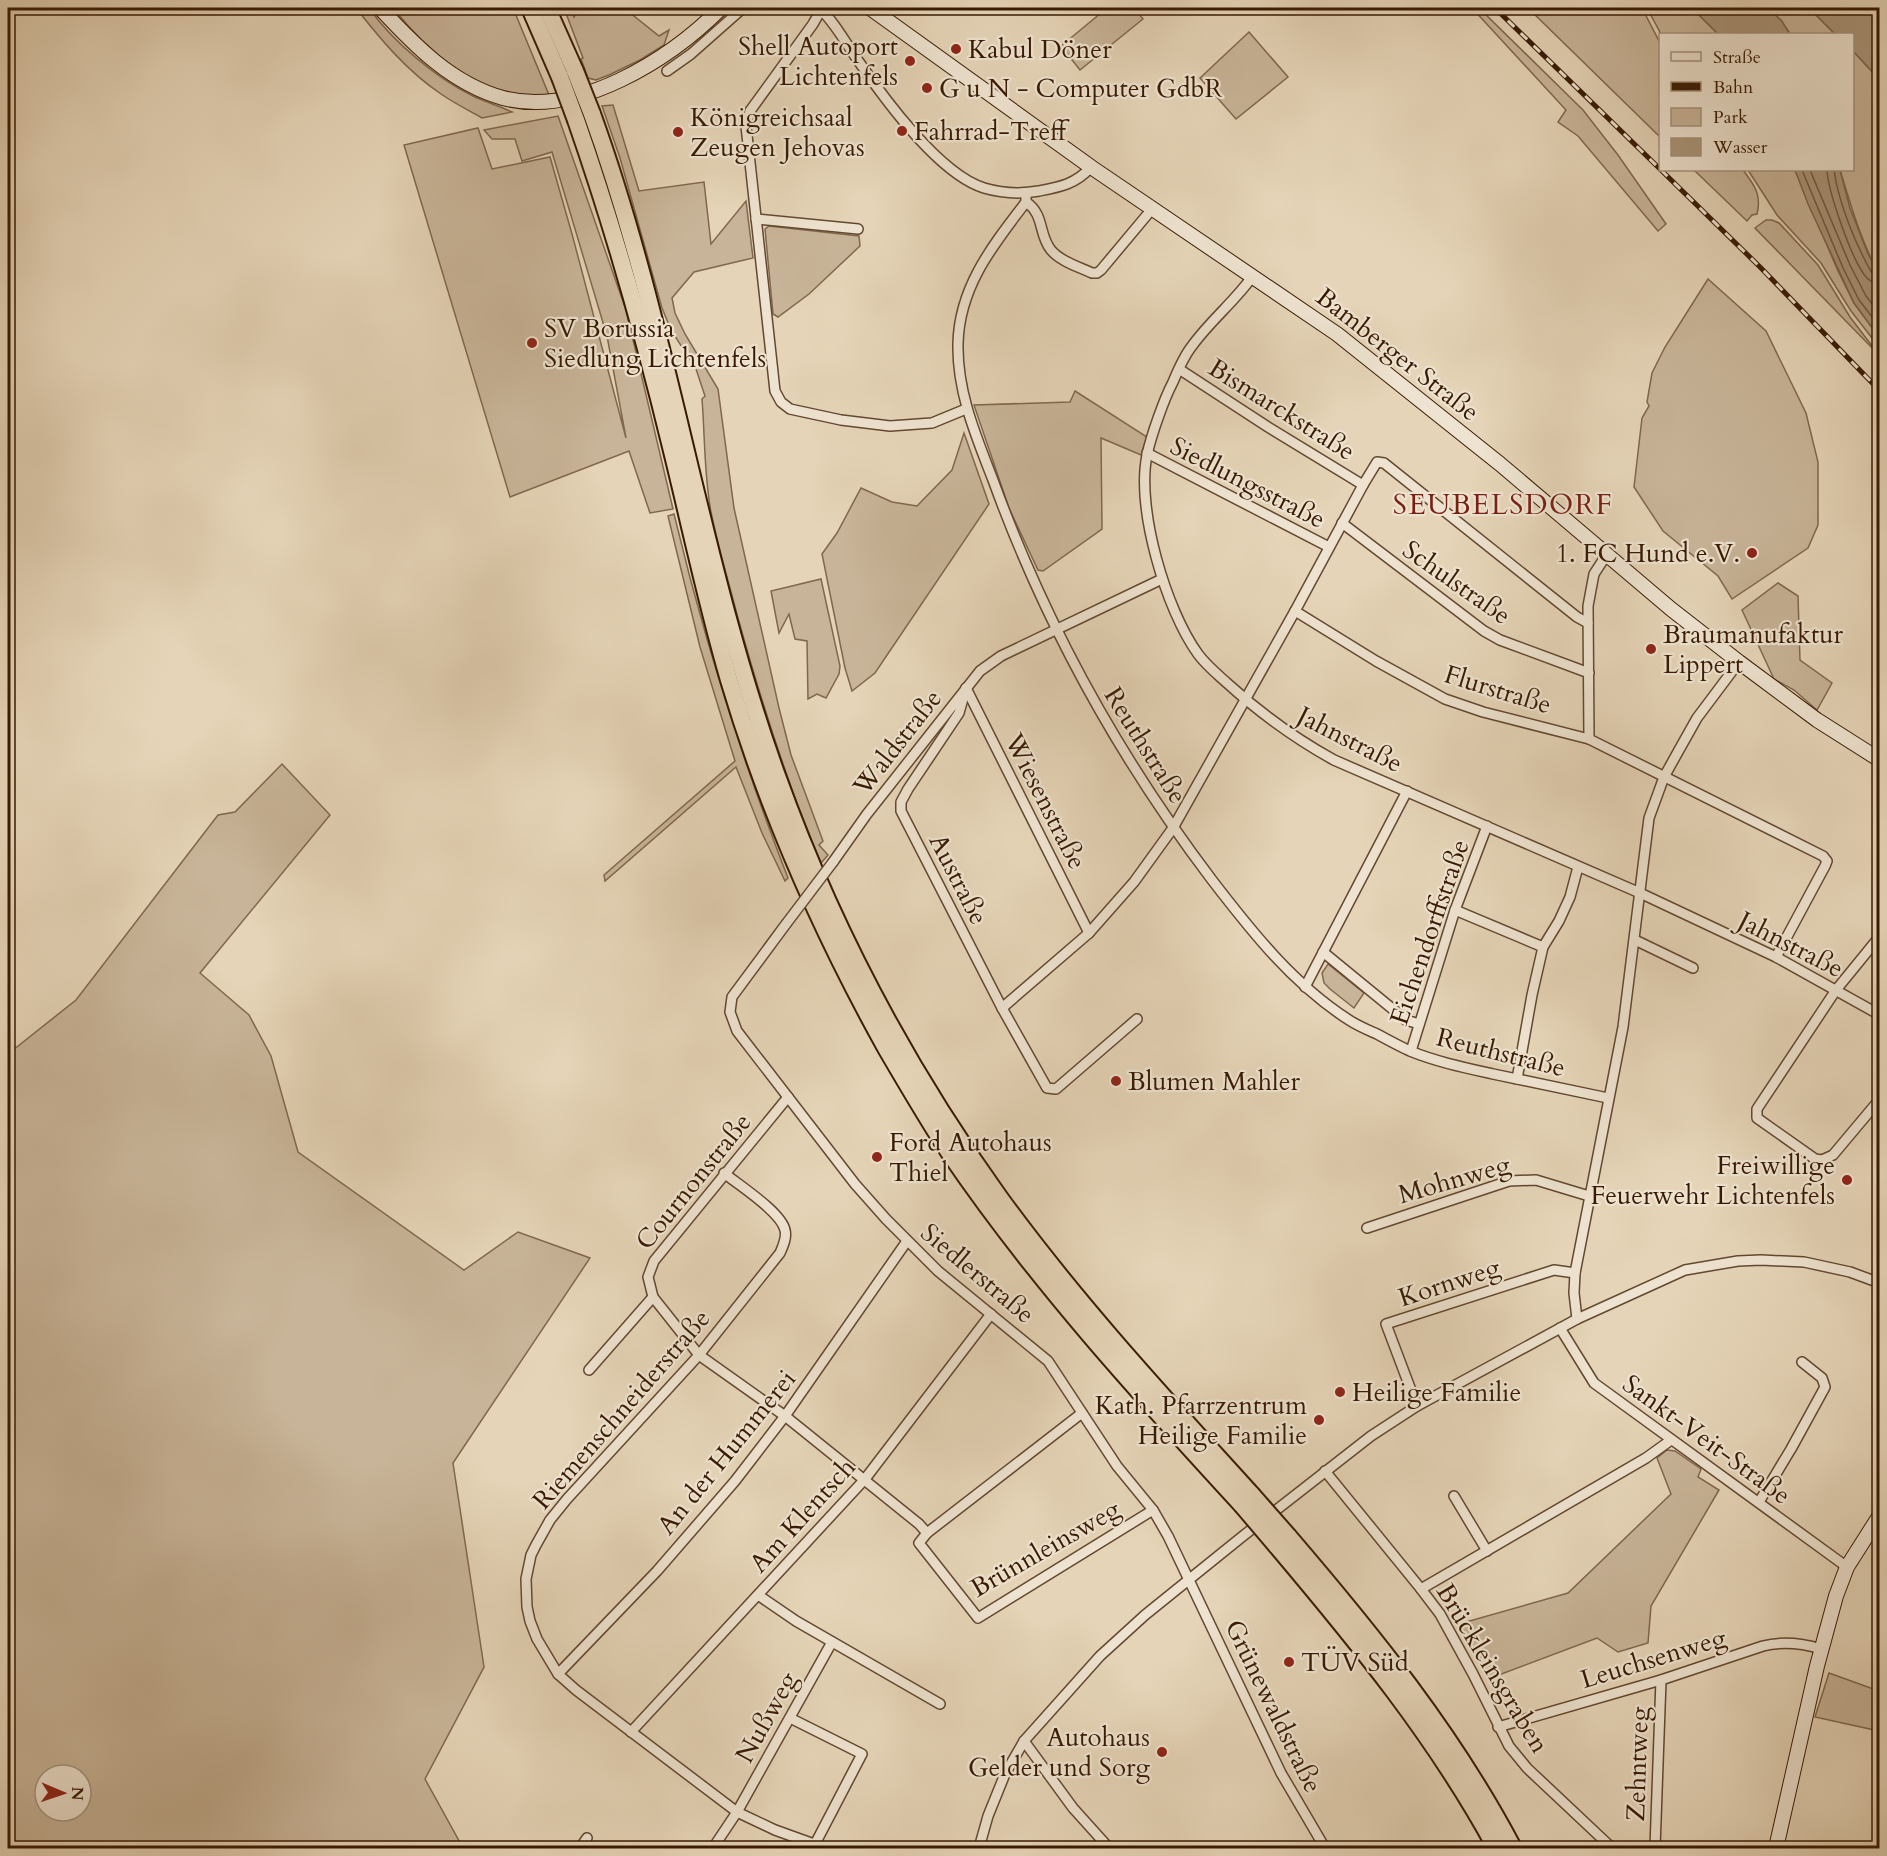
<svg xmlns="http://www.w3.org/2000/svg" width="1887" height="1856" font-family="Cardo,serif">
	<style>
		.green { fill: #c8b498; stroke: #80674e; stroke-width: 1.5; fill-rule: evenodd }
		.water { fill: #aa957a; stroke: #7c644a; stroke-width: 1.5 }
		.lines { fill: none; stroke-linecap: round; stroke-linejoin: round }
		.shore { stroke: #71583e; stroke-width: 1.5 }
		.stream { stroke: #7c644a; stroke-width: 3 }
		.street-casing { stroke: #634830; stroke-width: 12 }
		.secondary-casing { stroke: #381a03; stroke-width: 16 }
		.highway-casing { stroke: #381a03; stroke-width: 20 }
		.street { stroke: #eee3d0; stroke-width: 9 }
		.secondary { stroke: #eee3d0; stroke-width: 14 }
		.highway { stroke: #e5d4b7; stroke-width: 16 }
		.rail-casing { stroke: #381a03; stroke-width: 5 }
		.rail { stroke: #eee3d0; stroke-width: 3; stroke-dasharray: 9; stroke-linecap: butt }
		.street-bridge-casing { stroke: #634830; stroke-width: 12; stroke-linecap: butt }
		.highway-bridge-casing { stroke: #381a03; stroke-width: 20; stroke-linecap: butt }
		.street-bridge { stroke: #eee3d0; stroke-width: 9 }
		.highway-bridge { stroke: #e5d4b7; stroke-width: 16 }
		.poi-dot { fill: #8f2418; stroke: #eee3d0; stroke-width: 2 }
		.labels { text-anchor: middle; stroke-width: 4.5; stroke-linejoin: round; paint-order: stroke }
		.poi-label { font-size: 26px; fill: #381a03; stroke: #eee3d0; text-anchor: start }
		.street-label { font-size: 26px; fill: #381a03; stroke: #eee3d0 }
		.quarter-label { font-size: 28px; letter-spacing: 1.5px; fill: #7a1f14; stroke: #eee3d0 }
	</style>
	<rect width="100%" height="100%" fill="#e5d4b7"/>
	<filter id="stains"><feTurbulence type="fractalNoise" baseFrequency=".00333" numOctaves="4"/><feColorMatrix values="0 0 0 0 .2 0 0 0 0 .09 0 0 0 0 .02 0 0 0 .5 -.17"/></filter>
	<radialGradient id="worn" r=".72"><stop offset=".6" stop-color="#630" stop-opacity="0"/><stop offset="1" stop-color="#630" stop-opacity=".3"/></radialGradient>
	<!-- green -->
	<g class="green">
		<path d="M356,8H369C392,41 436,78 473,96C486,102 499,106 512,112L482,118C468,110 454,103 441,94C407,71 381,40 356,8Z"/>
		<path d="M393,8H513L549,95C484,103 430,54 393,8Z"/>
		<polygon points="564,8 571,8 574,17 580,8 624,8 659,36 669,30 664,45 640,60 609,75 596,80 588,78 581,59 583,58"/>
		<polygon points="1107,8 1134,8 1143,19 1080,70 1061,46"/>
		<polygon points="1472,8 1479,8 1583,110 1618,155 1666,224 1658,231 1578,136 1558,122 1566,110"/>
		<polygon points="1528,8 1642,8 1660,43 1660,137"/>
		<polygon points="1647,8 1692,8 1718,34 1661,34"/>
		<polygon points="1767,8 1809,8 1835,34 1790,34 1781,20"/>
		<polygon points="1249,32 1288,77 1236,119 1200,78"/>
		<path d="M1853,51L1879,79V274C1861,241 1851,206 1840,170H1852Z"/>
		<path d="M613,105L639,191L704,182L711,244L746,201L753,258L694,272L672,298L675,313L685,334L718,389L734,508L779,708L791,755L823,841L819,845L828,855L821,863C787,784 761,701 738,618C729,583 718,548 711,512C704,475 705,437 702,399L705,396L696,369L671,330L662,308L620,158L602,106Z"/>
		<polygon points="558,116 626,310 673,509 650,513 629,451 510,497 404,145 478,128 492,169 550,157 572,234 626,438 607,336 552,152 522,161 515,139 492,139 484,130"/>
		<path d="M1694,170H1743C1754,185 1762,194 1757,214L1752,215L1747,221Z"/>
		<polygon points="1748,170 1795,170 1838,271 1854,303 1879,337 1879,347 1851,311 1821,263 1777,215"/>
		<polygon points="1766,220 1772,220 1779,223 1818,265 1850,317 1879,355 1755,228"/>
		<polygon points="769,226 859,236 860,246 809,294 778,317 773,314 765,229"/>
		<polygon points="1708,279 1766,331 1806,413 1818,462 1818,525 1808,548 1732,599 1718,576 1663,531 1634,487 1642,418 1649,406 1647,402 1652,373 1665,347"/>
		<polygon points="1075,391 1147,437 1141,455 1101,438 1102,529 1043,571 1038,570 1009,508 974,405 1070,402"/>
		<polygon points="964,433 989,504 875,673 852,691 845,668 822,554 837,533 861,488 892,502 917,506 952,470"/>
		<path d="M674,514C704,640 741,757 788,878L785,881L762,833L736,767L605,881L604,875L735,761L700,647L668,516Z"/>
		<polygon points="821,579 840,666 839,674 826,698 817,694 808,699 807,641 795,639 789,614 779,633 771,591"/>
		<polygon points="1778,583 1798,596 1800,660 1832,683 1817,710 1794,690 1774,679 1742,610"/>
		<path d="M282,764L330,815L200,973L249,1015L271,1056L298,1152L464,1270L518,1232L590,1258L453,1463L484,1667L425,1779L463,1848H8V1054L76,1000L218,815L235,812ZM45,1775H81V1811H45Z"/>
		<polygon points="1328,964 1364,993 1354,1008 1330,989 1324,983 1322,973"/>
		<polygon points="1667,1450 1675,1451 1701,1469 1698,1477 1719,1490 1651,1606 1648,1643 1618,1652 1597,1638 1488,1679 1459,1624 1568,1593 1671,1494 1657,1458"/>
		<polygon points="1829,1673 1879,1691 1879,1731 1815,1717"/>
	</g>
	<!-- water -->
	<g class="water">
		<polygon points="1692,8 1767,8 1781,20 1790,34 1718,34"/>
		<polygon points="1809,8 1879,8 1879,79 1853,51 1852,34 1835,34"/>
		<polygon points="1795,170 1840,170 1850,208 1868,254 1879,274 1879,337 1854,303 1808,204"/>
	</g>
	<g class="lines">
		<!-- shore -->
		<g class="shore">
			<polyline points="1802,170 1843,268 1859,300 1880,327"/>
			<polyline points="1810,170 1850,265 1866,296 1880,314"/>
			<path d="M1827,170C1828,191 1852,262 1867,278C1871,282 1874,283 1880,283"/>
			<path d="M1834,170C1838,201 1856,246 1872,273L1880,276"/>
		</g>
		<!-- stream -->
		<polyline class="stream" points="1877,1848 1880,1832"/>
		<!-- street casing -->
		<g class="street-casing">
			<g id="street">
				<path d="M819,8C834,21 845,42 857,59C883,97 939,174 984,188C1001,193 1022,194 1039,191C1060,187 1076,184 1091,167"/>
				<polyline points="822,8 813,24 750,111 746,126 775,391 781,402 790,409 841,420 890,426 932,423 966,409"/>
				<polyline points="667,71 691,54 743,8"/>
				<path d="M1026,193V202C993,245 959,287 958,344C957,392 976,436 993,480C1046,626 1118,756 1212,880C1252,932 1293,984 1349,1020C1358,1026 1368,1030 1377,1034C1388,1040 1399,1046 1410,1051C1437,1062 1466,1068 1493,1074C1532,1082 1570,1090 1608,1098"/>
				<path d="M1026,202C1045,215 1038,234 1051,250C1060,261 1079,267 1092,273H1097L1101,270L1152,209"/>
				<polyline points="756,219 858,229"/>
				<path d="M1252,277C1234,302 1210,321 1192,346C1184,356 1178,370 1173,382C1164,399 1151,436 1147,455C1136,509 1166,610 1198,654C1206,665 1217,674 1227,683C1260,713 1294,738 1334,760L1640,893L1776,957L1880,1015"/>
				<polyline points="1179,369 1268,427 1363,485"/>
				<polyline points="1147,453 1329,547"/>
				<polyline points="1342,523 1484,631 1500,640 1589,673"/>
				<polyline points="1295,611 1376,661 1445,699 1483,712 1589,739 1823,856 1827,861 1825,866 1776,957"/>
				<polyline points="966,688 959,713 908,789 901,802 901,811 1002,1008 1047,1088 1056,1089 1137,1019"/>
				<polyline points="966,688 1089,933"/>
				<polyline points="1589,739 1588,606 1594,574 1607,554"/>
				<polyline points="833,862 867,814 980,671 1001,656 1162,579"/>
				<polyline points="1455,910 1543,947"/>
				<polyline points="786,924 732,997 730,1012 737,1031 855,1184 886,1219 938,1271 1048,1361 1117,1466 1153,1510 1168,1536 1281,1773 1325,1848"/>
				<polyline points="1880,936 1836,990 1757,1109 1757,1118 1815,1159 1822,1160 1833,1155 1880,1099"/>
				<polyline points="1635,940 1693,968"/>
				<polyline points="1323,952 1406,1020 1419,1024"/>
				<polyline points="1305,987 1407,791"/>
				<polyline points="1002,1008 1089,933 1134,882 1173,828 1295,611 1363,485 1377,462 1384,463 1577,617 1588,623"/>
				<polyline points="1411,1051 1455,910 1487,826"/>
				<polyline points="1517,1079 1532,995 1543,947 1559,921 1570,897 1578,867"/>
				<polyline points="788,1097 654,1261 648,1277 653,1297 699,1355 785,1416 919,1524 927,1533 919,1543 978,1618 1153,1510"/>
				<path d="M724,1173C740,1186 781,1212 785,1230C787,1238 783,1246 780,1253L699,1355L567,1499L550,1520L536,1545L531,1555L526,1579L527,1607L530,1621L537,1639L558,1674L576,1690L737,1812L775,1830L825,1848"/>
				<polyline points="1367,1228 1509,1181 1536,1180 1589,1196"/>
				<polyline points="1577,1319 1574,1293 1575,1273 1623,1027 1649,818 1664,777 1679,750 1697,718 1739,662"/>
				<polyline points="1560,1328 1594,1383 1847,1567"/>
				<polyline points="589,1370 653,1297"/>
				<polyline points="1417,1406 1386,1324 1554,1270 1575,1273"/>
				<polyline points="1325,1471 1421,1589 1440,1614 1473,1674 1509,1746 1527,1768 1612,1848"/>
				<polyline points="1454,1496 1487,1551"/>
				<polyline points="1759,1502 1791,1449 1825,1387 1822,1378 1802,1362"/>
				<polyline points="927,1533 1082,1413"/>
				<polyline points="1421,1589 1646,1458 1671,1440"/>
				<polyline points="758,1595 796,1621 940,1704"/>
				<polyline points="558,1674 657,1571 735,1481 785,1416 907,1241"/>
				<polyline points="790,1718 862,1754 813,1848"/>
				<path d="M1498,1727L1661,1680L1763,1646C1783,1641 1801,1643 1821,1649"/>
				<polyline points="631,1732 865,1479 991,1314"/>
				<polyline points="1024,1741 1073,1808 1109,1848"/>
				<polyline points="580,1848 587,1838"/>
				<polyline points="713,1848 737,1812 832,1642"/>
				<polyline points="979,1848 988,1816 1005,1774 1024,1741 1100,1656 1145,1615 1243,1536 1371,1436 1417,1406 1577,1319 1685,1270 1738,1261 1761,1260 1804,1262 1850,1272 1880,1283"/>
				<polyline points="1655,1848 1661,1680"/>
			</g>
		</g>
		<!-- secondary casing -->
		<g class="secondary-casing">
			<g id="secondary">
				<path d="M380,8C414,45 452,84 503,98C578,118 670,59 721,8"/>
				<polyline points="870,8 1091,167 1337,334 1500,464 1671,609 1739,662 1817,720 1880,760"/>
				<polyline points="1776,1848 1817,1666 1836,1596 1847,1567 1880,1515"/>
			</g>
		</g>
		<!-- highway casing -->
		<g class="highway-casing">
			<g id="highway">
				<polyline points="530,8 560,77"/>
				<polyline points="547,8 575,71"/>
				<path d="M592,114C670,330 699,560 777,776C831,926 907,1069 999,1197C1076,1303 1165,1399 1252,1495"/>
				<path d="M576,120C614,229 645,339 672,451C691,528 707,605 729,680C767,808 821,931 886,1048C907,1084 928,1120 951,1155C1037,1281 1139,1393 1242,1505"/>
				<path d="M1288,1536C1372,1634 1453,1734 1513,1848"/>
				<path d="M1276,1545C1357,1641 1436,1737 1496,1848"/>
			</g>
		</g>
		<!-- street -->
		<use href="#street" class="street"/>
		<!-- secondary -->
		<use href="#secondary" class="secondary"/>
		<!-- highway -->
		<use href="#highway" class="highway"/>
		<!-- rail casing -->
		<g class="rail-casing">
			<g id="rail">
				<polyline points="1495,8 1660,169"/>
				<polyline points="1661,170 1760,267 1880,391"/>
			</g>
		</g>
		<!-- rail -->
		<use href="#rail" class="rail"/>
		<!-- street-bridge casing -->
		<g class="street-bridge-casing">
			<polyline id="street-bridge" points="786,924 833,862"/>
		</g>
		<!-- highway-bridge casing -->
		<g class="highway-bridge-casing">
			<g id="highway-bridge">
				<polyline points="575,71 592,114"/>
				<polyline points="560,77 576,120"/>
				<polyline points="1252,1495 1288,1536"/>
				<polyline points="1242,1505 1276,1545"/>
			</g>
		</g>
		<!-- street-bridge -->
		<use href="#street-bridge" class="street-bridge"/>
		<!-- highway-bridge -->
		<use href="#highway-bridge" class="highway-bridge"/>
	</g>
	<!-- markers -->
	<g class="poi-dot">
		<circle cx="956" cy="49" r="6"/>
		<circle cx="910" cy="61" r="6"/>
		<circle cx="927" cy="88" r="6"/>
		<circle cx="902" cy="131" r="6"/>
		<circle cx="678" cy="132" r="6"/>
		<circle cx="532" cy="343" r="6"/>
		<circle cx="1752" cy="553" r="6"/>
		<circle cx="1651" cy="649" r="6"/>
		<circle cx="1116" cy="1081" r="6"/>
		<circle cx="877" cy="1157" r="6"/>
		<circle cx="1847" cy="1180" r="6"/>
		<circle cx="1340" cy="1392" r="6"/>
		<circle cx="1319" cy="1420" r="6"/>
		<circle cx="1289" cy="1662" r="6"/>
		<circle cx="1162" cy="1752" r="6"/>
	</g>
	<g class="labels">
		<!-- poi labels -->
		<g class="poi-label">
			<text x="898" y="55" text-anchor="end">Shell Autoport<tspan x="898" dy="30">Lichtenfels</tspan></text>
			<text x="968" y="58">Kabul Döner</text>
			<text x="939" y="97">G u N - Computer GdbR</text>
			<text x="690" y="126">Königreichsaal<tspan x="690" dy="30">Zeugen Jehovas</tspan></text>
			<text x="914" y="140">Fahrrad-Treff</text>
			<text x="544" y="337">SV Borussia<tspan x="544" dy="30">Siedlung Lichtenfels</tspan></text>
			<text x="1740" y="562" text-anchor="end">1. FC Hund e.V.</text>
			<text x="1663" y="643">Braumanufaktur<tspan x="1663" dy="30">Lippert</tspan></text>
			<text x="1128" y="1090">Blumen Mahler</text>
			<text x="889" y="1151">Ford Autohaus<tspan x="889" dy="30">Thiel</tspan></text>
			<text x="1835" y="1174" text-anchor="end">Freiwillige<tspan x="1835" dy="30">Feuerwehr Lichtenfels</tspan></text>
			<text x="1352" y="1401">Heilige Familie</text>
			<text x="1307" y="1414" text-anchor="end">Kath. Pfarrzentrum<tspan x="1307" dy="30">Heilige Familie</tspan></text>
			<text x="1301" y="1671">TÜV Süd</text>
			<text x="1150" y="1746" text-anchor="end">Autohaus<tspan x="1150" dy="30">Gelder und Sorg</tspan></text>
		</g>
		<!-- street labels -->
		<g class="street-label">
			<text transform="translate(1398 354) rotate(38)" y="9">Bamberger Straße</text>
			<text transform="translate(1282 409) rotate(32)" y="9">Bismarckstraße</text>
			<text transform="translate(1248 482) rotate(27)" y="9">Siedlungsstraße</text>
			<text transform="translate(1457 582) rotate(35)" y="9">Schulstraße</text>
			<text transform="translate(1498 689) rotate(17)" y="9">Flurstraße</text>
			<text transform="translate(1350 739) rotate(27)" y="9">Jahnstraße</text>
			<text transform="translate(897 742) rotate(-52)" y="9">Waldstraße</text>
			<text transform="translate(1146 745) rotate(58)" y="9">Reuthstraße</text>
			<text transform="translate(1046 801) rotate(63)" y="9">Wiesenstraße</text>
			<text transform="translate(959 879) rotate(63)" y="9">Austraße</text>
			<text transform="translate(1429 932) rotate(-71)" y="9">Eichendorffstraße</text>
			<text transform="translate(1791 944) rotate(27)" y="9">Jahnstraße</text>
			<text transform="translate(1501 1052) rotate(14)" y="9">Reuthstraße</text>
			<text transform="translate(1454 1179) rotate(-16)" y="9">Mohnweg</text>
			<text transform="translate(693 1181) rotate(-51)" y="9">Cournonstraße</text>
			<text transform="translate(978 1273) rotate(40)" y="9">Siedlerstraße</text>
			<text transform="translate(1449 1282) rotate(-18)" y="9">Kornweg</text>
			<text transform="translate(621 1409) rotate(-49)" y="9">Riemenschneiderstraße</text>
			<text transform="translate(1707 1439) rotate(36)" y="9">Sankt-Veit-Straße</text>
			<text transform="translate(726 1452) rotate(-51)" y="9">An der Hummerei</text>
			<text transform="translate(802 1515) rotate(-48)" y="9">Am Klentsch</text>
			<text transform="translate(1045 1548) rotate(-30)" y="9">Brünnleinsweg</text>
			<text transform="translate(1653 1658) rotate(-17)" y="9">Leuchsenweg</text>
			<text transform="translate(1493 1668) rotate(59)" y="9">Brückleinsgraben</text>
			<text transform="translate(1274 1706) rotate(64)" y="9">Grünewaldstraße</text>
			<text transform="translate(766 1717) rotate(-61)" y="9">Nußweg</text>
			<text transform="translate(1637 1764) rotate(-88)" y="9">Zehntweg</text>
		</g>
		<!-- quarter labels -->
		<g class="quarter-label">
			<text x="1503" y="514">SEUBELSDORF</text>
		</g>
	</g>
	<!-- margin -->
	<rect width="1887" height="1856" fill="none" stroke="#e5d4b7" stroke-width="30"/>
	<rect x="9" y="9" width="1869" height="1838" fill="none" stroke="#381a03" stroke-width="3"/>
	<rect x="15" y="15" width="1857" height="1826" fill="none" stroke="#381a03" stroke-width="1.5"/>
	<!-- legend -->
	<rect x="1659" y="33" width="195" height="138" fill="#eee3d0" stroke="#a5937e" stroke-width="1.5"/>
	<rect x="1671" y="52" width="30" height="9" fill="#eee3d0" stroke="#a5937e" stroke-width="1.5"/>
	<text x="1713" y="63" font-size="18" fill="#381a03">Straße</text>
	<rect x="1671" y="82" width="30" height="9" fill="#381a03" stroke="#a5937e" stroke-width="1.5"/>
	<text x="1713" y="93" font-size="18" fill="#381a03">Bahn</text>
	<rect x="1671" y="108" width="30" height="18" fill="#c8b498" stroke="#a5937e" stroke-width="1.5"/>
	<text x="1713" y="123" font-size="18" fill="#381a03">Park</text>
	<rect x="1671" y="138" width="30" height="18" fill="#aa957a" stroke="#a5937e" stroke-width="1.5"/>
	<text x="1713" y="153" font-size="18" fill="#381a03">Wasser</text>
	<!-- north arrow -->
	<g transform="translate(63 1793) rotate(92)"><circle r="28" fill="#eee3d0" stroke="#a5937e" stroke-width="1.5"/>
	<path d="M0-4.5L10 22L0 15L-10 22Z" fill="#8f2418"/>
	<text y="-9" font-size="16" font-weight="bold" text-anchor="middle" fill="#381a03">N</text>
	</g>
	<rect width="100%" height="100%" filter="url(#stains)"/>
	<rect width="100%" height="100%" fill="url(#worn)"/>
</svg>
